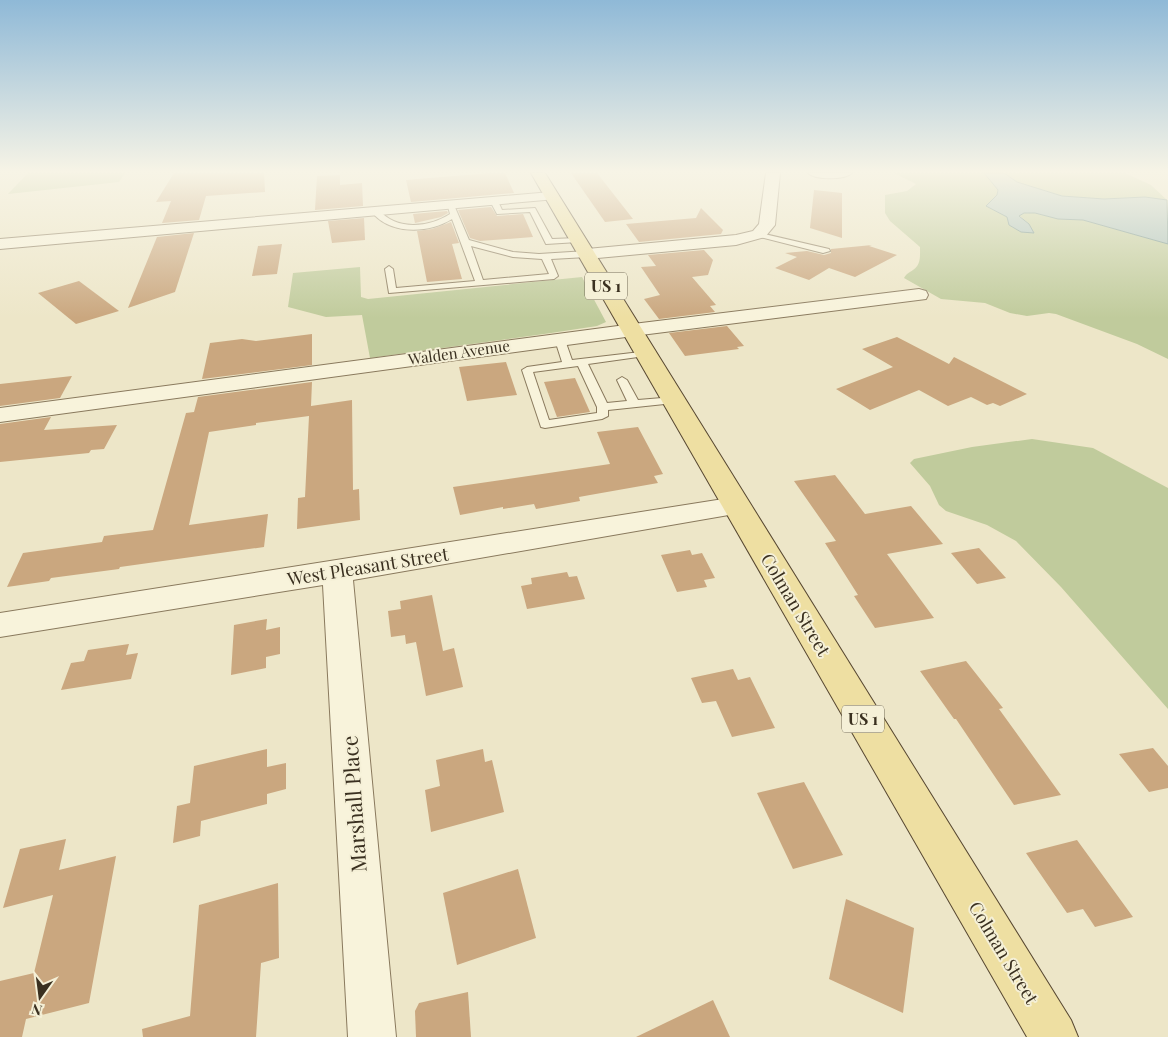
<svg xmlns="http://www.w3.org/2000/svg" width="1168" height="1037" font-family="'Playfair Display',serif">
	<style>
		.green { fill: #c0cb9c }
		.water { fill: #a9c1bd; stroke: #6f908c }
		.building { fill: #caa77f }
		.lines { fill: none; stroke-linecap: round; stroke-linejoin: round }
		.lane-casing { stroke: #89795d; stroke-width: 2 }
		.street-casing { stroke: #89795d; stroke-width: 2 }
		.primary-casing { stroke: #574731; stroke-width: 2 }
		.lane { fill: #f8f3db; fill-rule: evenodd }
		.street { fill: #f8f3db; fill-rule: evenodd }
		.primary { fill: #eedfa2; fill-rule: evenodd }
		.labels { text-anchor: middle; stroke-width: 4; stroke-linejoin: round; paint-order: stroke }
		.far-street-label { font-size: 15px; fill: #3a3020; stroke: #f5f0d7 }
		.shield { fill: #f5f0d7; stroke: #726a57; stroke-width: 1 }
		.shield-label { font-size: 16px; font-weight: bold; fill: #3a3020 }
		.street-label { font-size: 18px; fill: #3a3020; stroke: #f5f0d7 }
		.near-street-label { font-size: 21px; fill: #3a3020; stroke: #f5f0d7 }
	</style>
	<rect width="100%" height="100%" fill="#ede6c8"/>
	<!-- green -->
	<g class="green">
		<polygon points="28,173 125,173 119,182 8,194"/>
		<path d="M894,173H984L998,190L997,195L987,206L1007,217L1009,225L1021,232H1033L1029,224L1019,215L1024,213H1035L1058,219L1083,220L1168,244V359L1137,344L1056,314L1049,313L1027,316L1010,313L985,303L941,299L904,278C907,273 909,273 913,270C921,265 920,256 920,247L890,221L885,213V195L907,191L916,184Z"/>
		<polygon points="1004,173 1125,173 1151,185 1167,200 1145,197 1104,199 1062,196 1017,182"/>
		<polygon points="360,267 361,297 368,299 582,277 606,322 597,326 551,333 370,358 362,315 326,317 288,307 293,273"/>
		<polygon points="1032,439 1093,448 1168,488 1168,709 1061,587 1016,541 987,525 946,511 939,505 930,486 910,463 914,459 972,447"/>
	</g>
	<!-- water -->
	<polygon class="water" points="984,173 1004,173 1017,182 1062,196 1104,199 1145,197 1167,200 1168,244 1083,220 1058,219 1035,213 1024,213 1019,216 1029,224 1034,233 1021,232 1009,225 1007,217 986,206 997,195 998,190"/>
	<!-- building -->
	<g class="building">
		<polygon points="174,173 264,173 265,192 206,196 199,220 162,223 171,201 156,202"/>
		<polygon points="490,173 505,173 514,193 411,202 406,180"/>
		<polygon points="571,173 597,173 633,219 605,222"/>
		<polygon points="340,175 340,185 362,183 363,206 315,210 317,176"/>
		<polygon points="814,190 842,193 842,238 810,228"/>
		<polygon points="491,207 497,216 523,214 533,237 480,241 470,238 458,210"/>
		<polygon points="701,208 723,230 721,234 639,242 626,224 696,218"/>
		<polygon points="447,211 448,213 441,217 415,223 413,214"/>
		<polygon points="364,218 365,240 332,243 328,221"/>
		<polygon points="451,222 459,243 452,244 462,279 427,282 417,231 432,229"/>
		<polygon points="194,233 175,292 128,308 157,237"/>
		<polygon points="282,244 277,274 252,276 258,246"/>
		<polygon points="872,245 869,246 897,255 855,277 829,268 809,280 775,268 797,257 785,253 807,251 824,255 831,253 831,249"/>
		<polygon points="704,250 713,260 708,275 692,277 716,305 710,306 715,312 659,319 644,299 660,295 641,267 656,266 648,255"/>
		<polygon points="79,281 119,311 76,324 38,293"/>
		<polygon points="727,326 744,346 737,347 739,349 685,356 669,333"/>
		<polygon points="312,334 312,365 202,379 210,343 242,339 256,341"/>
		<polygon points="897,337 949,364 954,357 1027,394 1000,406 993,403 987,405 971,397 948,406 919,390 870,410 836,389 893,367 862,349"/>
		<polygon points="506,362 517,395 467,401 459,367"/>
		<polygon points="72,376 60,398 0,406 0,384"/>
		<polygon points="575,378 590,412 557,417 544,382"/>
		<polygon points="312,382 311,406 352,400 353,490 359,489 360,520 297,529 298,498 305,497 309,416 256,423 256,425 209,432 189,525 268,514 264,547 120,567 119,569 51,578 49,581 7,587 23,553 102,542 104,536 153,530 186,413 194,412 198,397"/>
		<polygon points="51,417 44,430 117,425 104,449 91,450 89,453 0,462 0,424"/>
		<polygon points="638,427 663,474 654,476 658,483 590,495 579,497 580,501 536,509 534,504 503,509 503,507 460,515 453,487 610,464 597,432"/>
		<polygon points="835,475 865,514 911,506 943,544 887,554 934,618 875,628 854,596 858,595 825,543 836,541 794,481"/>
		<polygon points="979,548 1006,578 977,584 951,553"/>
		<polygon points="690,550 692,555 702,553 715,578 704,580 707,587 677,592 661,555"/>
		<polygon points="567,572 569,577 577,576 585,599 527,609 521,586 532,584 531,578"/>
		<polygon points="432,595 443,651 454,648 463,687 426,696 416,642 406,644 405,635 391,637 388,611 401,609 400,601"/>
		<polygon points="267,619 266,630 280,627 280,654 266,657 266,668 231,675 234,625"/>
		<polygon points="129,644 126,655 138,653 131,679 61,690 71,663 84,661 88,650"/>
		<polygon points="966,661 1003,708 999,709 1061,795 1014,805 956,719 954,719 920,671"/>
		<polygon points="733,669 738,680 750,677 775,728 732,737 716,701 702,703 691,678"/>
		<polygon points="1153,748 1168,766 1168,788 1149,792 1119,754"/>
		<polygon points="267,749 267,767 286,763 286,789 267,794 267,804 201,821 200,836 173,843 177,806 190,803 194,766"/>
		<polygon points="483,749 485,762 492,760 504,812 431,832 425,790 440,786 436,760"/>
		<polygon points="804,782 843,855 793,869 757,793"/>
		<polygon points="66,839 59,870 116,856 89,1003 26,1019 22,1037 0,1037 0,981 34,973 53,895 3,908 20,849"/>
		<polygon points="1077,840 1133,917 1095,927 1083,909 1067,913 1026,853"/>
		<polygon points="518,869 536,938 457,965 443,893"/>
		<polygon points="278,883 279,958 261,963 256,1037 143,1037 142,1029 190,1016 199,905"/>
		<polygon points="846,899 914,928 903,1013 829,979"/>
		<polygon points="468,992 471,1037 416,1037 415,1011 419,1003"/>
		<polygon points="713,1000 730,1037 636,1037"/>
	</g>
	<g class="lines">
		<!-- lane casing -->
		<g class="lane-casing">
			<g id="lane">
				<polygon points="491,199 497,199 502,210 535,208 552,239 578,238 582,240 578,242 546,244 530,212 497,214 490,201"/>
				<path d="M447,203L454,205L469,240L513,252L539,254L587,251L591,254L587,257L551,259L558,276L554,279L389,293L385,269L389,266L393,269L396,288L475,281L452,219C428,234 389,235 371,211L378,209C396,231 428,228 450,214ZM471,246L513,257L542,259L549,274L483,280Z"/>
				<polygon points="756,232 829,249 830,251 823,253 756,236"/>
				<path d="M560,337L565,340L572,360L649,351L650,353L649,355L645,356L588,364L607,403L627,401L617,380L622,377L627,380L638,400L674,397L680,400L674,403L608,410V416L602,419L545,428L541,427L522,370L527,367L562,362L555,340ZM578,366L597,407V413L549,420L533,372Z"/>
			</g>
		</g>
		<!-- street casing -->
		<g class="street-casing">
			<g id="street">
				<polygon points="766,173 780,173 775,225 765,237 736,245 587,259 581,258 579,254 581,250 587,249 736,235 753,231 759,224"/>
				<path d="M808,173H852C845,180 815,180 808,173Z"/>
				<polygon points="551,192 556,193 558,196 556,199 0,249 0,239"/>
				<polygon points="919,289 926,291 928,295 926,299 633,336 0,422 0,408 633,324"/>
				<polygon points="736,497 746,500 749,506 746,512 353,580 396,1037 348,1037 323,585 0,637 0,613"/>
			</g>
		</g>
		<!-- primary casing -->
		<g class="primary-casing">
			<polygon id="primary" points="531,173 545,173 1071,1020 1078,1037 1027,1037"/>
		</g>
		<!-- lane -->
		<use href="#lane" class="lane"/>
		<!-- street -->
		<use href="#street" class="street"/>
		<!-- primary -->
		<use href="#primary" class="primary"/>
	</g>
	<!-- sky -->
	<linearGradient id="sky" x2="0" y2="1"><stop stop-color="#8fb9d7"/><stop offset="0.54" stop-color="#f7f4e6"/><stop offset="1" stop-color="#f7f4e6" stop-opacity="0"/></linearGradient>
	<rect width="1168" height="318" fill="url(#sky)"/>
	<g class="labels">
		<!-- far-street labels -->
		<g class="far-street-label">
			<text transform="translate(459 353) rotate(-8)" y="5">Walden Avenue</text>
		</g>
		<!-- shield labels -->
		<g class="shield">
			<rect x="585" y="272.5" width="42" height="27" rx="4"/>
			<rect x="842" y="705.5" width="42" height="27" rx="4"/>
		</g>
		<g class="shield-label">
			<text x="606" y="292">US 1</text>
			<text x="863" y="725">US 1</text>
		</g>
		<!-- street labels -->
		<g class="street-label">
			<text transform="translate(368 567) rotate(-9)" y="6">West Pleasant Street</text>
			<text transform="translate(795 605) rotate(59)" y="6">Colman Street</text>
			<text transform="translate(1003 953) rotate(59)" y="6">Colman Street</text>
		</g>
		<!-- near-street labels -->
		<g class="near-street-label">
			<text transform="translate(355 804) rotate(-94)" y="7">Marshall Place</text>
		</g>
	</g>
	<!-- north arrow -->
	<g transform="translate(40 997) rotate(194)" stroke="#f5f0d7" stroke-width="4" paint-order="stroke">
	<path d="M0-4L9 19L0 12L-9 19Z" fill="#3a3020"/>
	<text y="-8" font-size="14" font-weight="bold" text-anchor="middle" fill="#3a3020">N</text>
	</g>
</svg>
